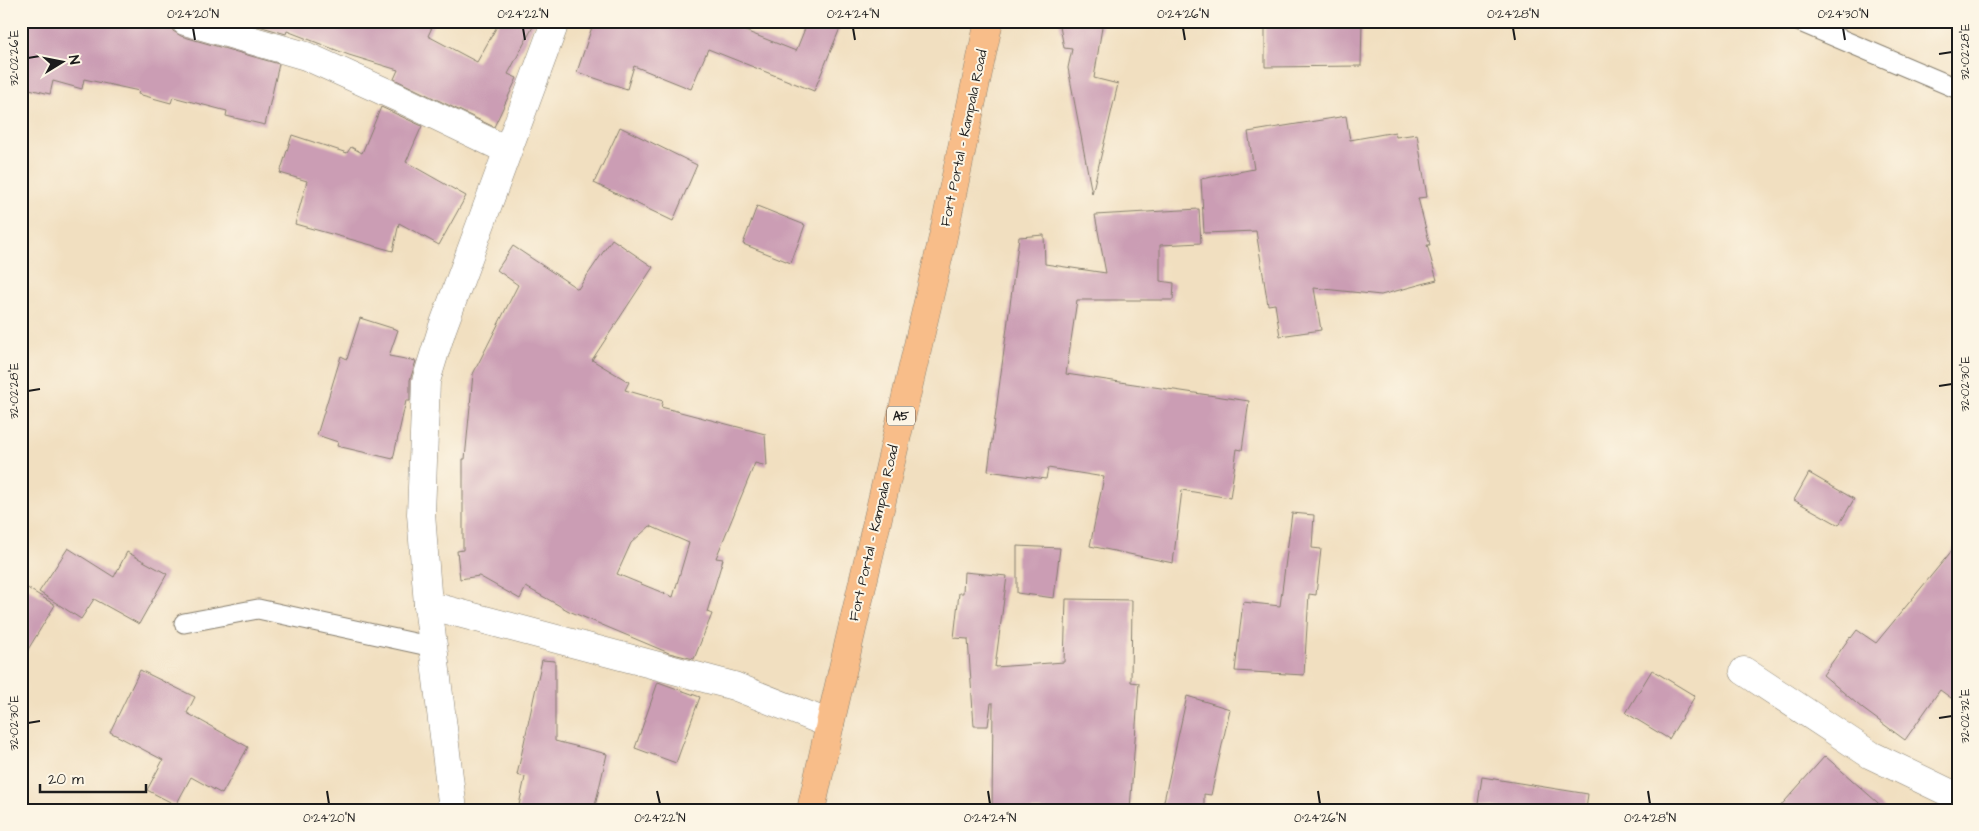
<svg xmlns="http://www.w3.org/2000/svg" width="1979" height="831" font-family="'Architects Daughter',sans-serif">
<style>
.building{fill:#cb9db4;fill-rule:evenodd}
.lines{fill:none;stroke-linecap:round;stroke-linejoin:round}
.lane-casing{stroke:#867e6e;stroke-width:21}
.street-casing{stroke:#867e6e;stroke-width:29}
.primary-casing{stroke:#867e6e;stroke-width:29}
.lane{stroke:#fff;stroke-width:19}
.street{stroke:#fff;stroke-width:28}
.primary{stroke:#f8bd89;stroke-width:28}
.ticks{fill:none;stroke:#1c1c1c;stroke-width:2}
.labels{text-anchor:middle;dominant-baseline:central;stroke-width:4;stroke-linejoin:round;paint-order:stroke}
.shield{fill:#fcf5e5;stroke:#5f5d58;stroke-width:1}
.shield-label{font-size:12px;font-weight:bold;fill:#1c1c1c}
.street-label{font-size:14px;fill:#1c1c1c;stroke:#fcf5e5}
.neatline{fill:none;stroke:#1c1c1c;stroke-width:2}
.ticks-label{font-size:12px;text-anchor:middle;fill:#1c1c1c}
</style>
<rect width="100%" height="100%" fill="#fcf5e5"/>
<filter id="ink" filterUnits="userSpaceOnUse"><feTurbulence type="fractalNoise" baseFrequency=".02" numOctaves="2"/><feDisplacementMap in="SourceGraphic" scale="10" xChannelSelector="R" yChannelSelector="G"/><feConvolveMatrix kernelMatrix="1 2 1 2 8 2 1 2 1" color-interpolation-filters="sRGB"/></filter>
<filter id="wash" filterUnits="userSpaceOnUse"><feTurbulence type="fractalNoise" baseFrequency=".0096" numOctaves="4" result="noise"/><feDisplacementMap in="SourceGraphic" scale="20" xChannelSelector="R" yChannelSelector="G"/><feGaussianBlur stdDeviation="1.12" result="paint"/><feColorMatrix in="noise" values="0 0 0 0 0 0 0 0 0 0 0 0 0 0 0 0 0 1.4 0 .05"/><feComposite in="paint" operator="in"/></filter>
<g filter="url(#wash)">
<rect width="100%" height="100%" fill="#f1dfc0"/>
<g id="blocks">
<g class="building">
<path d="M21 21H132L161 27 162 21H170L173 31 181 36 279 64 265 125 226 116 227 111 173 97 171 103 138 94 139 91 84 79 82 89 53 81 50 94 21 87Z"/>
<path d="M242 21H435L428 36 477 62 500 21H536L508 74 517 78 494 127 394 79 398 70 349 55 287 31 286 34Z"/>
<path d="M594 21H720L796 51 808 21H843L814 91 708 49 691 89 634 66 627 89 577 72Z"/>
<path d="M1059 21H1103L1094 78 1118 84 1092 194 1068 68 1072 49 1064 48Z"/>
<path d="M1265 21H1362L1361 66 1265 67Z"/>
<path d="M381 107 422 126 406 162 466 196 439 245 399 223 393 251 295 224 307 181 280 173 292 135 347 153 351 147 362 153Z"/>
<path d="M1346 116 1350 140 1395 132 1396 137 1417 134 1427 197 1418 198 1430 245H1427L1437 280 1381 295 1314 288 1321 330 1280 336 1275 304 1268 305 1256 231 1204 233 1201 179 1254 169 1248 132Z"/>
<path d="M620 127 697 165 673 221 594 183Z"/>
<path d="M757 206 805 225 791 263 743 244Z"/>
<path d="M1199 209 1201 243 1160 245V281L1174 283 1173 300H1077L1066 374 1249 401 1242 450 1237 449 1230 498 1182 490 1173 563 1090 546 1104 477 1048 468 1046 479 988 471 1019 237 1044 235 1045 264 1106 273 1095 215Z"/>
<path d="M612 239 653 267 592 360 629 382 625 390 663 401 661 407 765 434 767 466 755 463 716 558 723 559 707 612 712 614 694 659 669 653 569 611 526 587 520 599 479 576 460 579 457 551 463 550V459H465L473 374 518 285 497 270 513 246 578 289ZM650 526 689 543 673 597 617 574 631 543Z"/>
<path d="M360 318 398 330 389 356 416 361 410 380V401H406L393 459 337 446 338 442 317 435 341 356 347 359Z"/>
<path d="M1809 473 1854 499 1839 525 1794 500Z"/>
<path d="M1292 513 1314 515 1312 548 1321 549 1316 595 1309 594 1304 675 1235 671 1243 602 1280 606Z"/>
<path d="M1958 543V703L1940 690 1905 740 1863 709 1823 675 1850 637 1851 638 1857 630 1876 643Z"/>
<path d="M1017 546 1060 548 1054 598 1017 593Z"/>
<path d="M68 548 114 577 127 552 167 574 139 624 94 599 81 619 39 592Z"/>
<path d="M964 572 1007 576 995 667 1064 662 1066 599 1132 600 1131 682 1139 683 1130 810H992L993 703H991L988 726H974L968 639 954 638 959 593H963Z"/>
<path d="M21 584 55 605 21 661Z"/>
<path d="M542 660 555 661V741L607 754 594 810H518L525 777 517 775Z"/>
<path d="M140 670 195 697 187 713 248 747 222 794 191 777 176 805 147 790 163 760 110 732Z"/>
<path d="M1652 670 1695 696 1669 739 1626 713Z"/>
<path d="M658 682 700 697 676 763 635 748Z"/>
<path d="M1187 696 1230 709 1211 795 1204 794V810H1162Z"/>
<path d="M1825 756 1886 810H1777Z"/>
<path d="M1482 777 1588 794 1586 810H1514L1478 804Z"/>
</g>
</g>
</g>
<g filter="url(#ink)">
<use href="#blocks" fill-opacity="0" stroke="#867e6e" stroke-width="1"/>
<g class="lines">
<defs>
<g id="lane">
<path d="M1798 21 1958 89"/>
<path d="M184 623 258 609 433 647"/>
</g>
<g id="street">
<path d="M185 21 306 56 401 99 507 150"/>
<path d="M428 605 734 686 830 724"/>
<path d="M1744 671 1871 755 1958 797"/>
<path d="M453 810 428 605 421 514 426 381 442 329 553 28V21"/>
</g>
<path id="primary" d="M811 810 830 724 941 246 989 21"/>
</defs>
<use href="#lane" class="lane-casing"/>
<use href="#street" class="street-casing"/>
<use href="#primary" class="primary-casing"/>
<use href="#lane" class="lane"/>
<use href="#street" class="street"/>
<use href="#primary" class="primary"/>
</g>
</g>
<path class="ticks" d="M193 28 195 40M523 28 525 40M853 28 855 40M1183 28 1185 40M1513 28 1515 40M1843 28 1845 40M1939 54 1952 52M28 58 40 56M1939 386 1952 384M28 391 40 389M1939 718 1952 716M28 723 40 721M327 791 329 804M657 791 660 804M988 791 990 804M1318 791 1320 804M1648 791 1650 804"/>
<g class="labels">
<rect class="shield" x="887" y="406.5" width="28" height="19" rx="4"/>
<g class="shield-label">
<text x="901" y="416">A5</text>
</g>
<g class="street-label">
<text transform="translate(964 138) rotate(-78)">Fort Portal - Kampala Road</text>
<text transform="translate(874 533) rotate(-77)">Fort Portal - Kampala Road</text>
</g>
</g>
<rect width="1979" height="831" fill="none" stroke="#fcf5e5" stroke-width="55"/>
<g transform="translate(62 62) rotate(80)" stroke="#fcf5e5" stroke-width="4" paint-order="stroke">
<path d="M0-4L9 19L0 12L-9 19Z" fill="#1c1c1c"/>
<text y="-8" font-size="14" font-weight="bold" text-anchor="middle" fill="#1c1c1c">N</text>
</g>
<path d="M40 784v8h106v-8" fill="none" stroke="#1c1c1c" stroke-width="2.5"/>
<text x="48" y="784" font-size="15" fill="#1c1c1c" stroke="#fcf5e5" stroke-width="4" paint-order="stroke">20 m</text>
<rect x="28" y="28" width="1924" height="776" class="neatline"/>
<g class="ticks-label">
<text x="193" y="18">0°24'20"N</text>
<text x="523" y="18">0°24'22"N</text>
<text x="853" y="18">0°24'24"N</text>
<text x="1183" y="18">0°24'26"N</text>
<text x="1513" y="18">0°24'28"N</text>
<text x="1843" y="18">0°24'30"N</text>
<text transform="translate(1965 52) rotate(-90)" y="4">32°02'28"E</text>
<text transform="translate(14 58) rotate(-90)" y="4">32°02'26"E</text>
<text transform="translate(1965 384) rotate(-90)" y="4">32°02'30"E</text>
<text transform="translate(14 391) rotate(-90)" y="4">32°02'28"E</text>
<text transform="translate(1965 716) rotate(-90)" y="4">32°02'32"E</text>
<text transform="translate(14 723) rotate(-90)" y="4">32°02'30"E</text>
<text x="329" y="822">0°24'20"N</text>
<text x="660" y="822">0°24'22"N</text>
<text x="990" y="822">0°24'24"N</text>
<text x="1320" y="822">0°24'26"N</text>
<text x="1650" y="822">0°24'28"N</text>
</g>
</svg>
